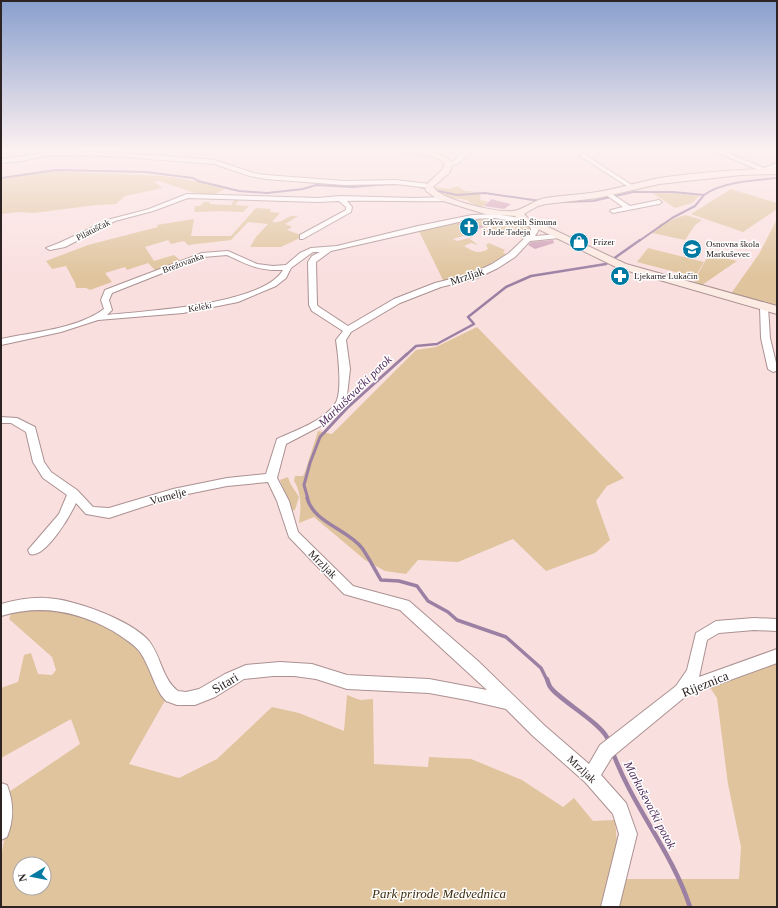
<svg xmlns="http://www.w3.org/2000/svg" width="778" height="908" font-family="'Times New Roman',serif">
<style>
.green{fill:#dfc49d;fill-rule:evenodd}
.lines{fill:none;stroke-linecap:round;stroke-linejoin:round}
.stream-far4{stroke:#9b80a4;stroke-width:2}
.stream-far3{stroke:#9b80a4;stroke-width:2.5}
.stream-far2{stroke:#9b80a4;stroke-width:3}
.stream-far1{stroke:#9b80a4;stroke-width:3.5}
.stream{stroke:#9b80a4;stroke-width:4.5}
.building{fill:#cd9fb6}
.street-casing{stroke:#ab9192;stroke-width:2}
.secondary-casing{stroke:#ab9192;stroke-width:2}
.street{fill:#fff;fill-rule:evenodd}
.secondary{fill:#fcebe2;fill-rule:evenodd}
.labels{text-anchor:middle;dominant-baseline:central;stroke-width:3;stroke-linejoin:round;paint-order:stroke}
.far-poi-label{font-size:9px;fill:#2d2323;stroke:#fff;text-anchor:start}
.far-street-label{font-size:9px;fill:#2d2323;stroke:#fff}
.street-label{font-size:11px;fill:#2d2323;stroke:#fff}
.water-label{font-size:12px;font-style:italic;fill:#502b5b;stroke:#fff}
.near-street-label{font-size:13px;fill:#2d2323;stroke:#fff}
.near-park-label{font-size:13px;font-style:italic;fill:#3f2b0b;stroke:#fff}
</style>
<rect width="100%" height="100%" fill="#fadfdf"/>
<g class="green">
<path d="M49 171 164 176 228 187 212 196 195 193 159 181 154 182 163 188 125 196 116 204 97 205 33 213 19 212 1 214V178Z"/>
<path d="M458 186 465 191 479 192 481 199 480 200 488 202 482 207 468 202 469 201C459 197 444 200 436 190L446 194 458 195 444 192 433 187 450 189Z"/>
<path d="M731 189 777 203V209L743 232 691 214Z"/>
<path d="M651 192H669L699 196 692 203 675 208Z"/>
<path d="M235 199H240L235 205 249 206 243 212 218 211 194 212 195 206H200L204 202H210L209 204 231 205Z"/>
<path d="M256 208 271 209 270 212 280 213 272 222C284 224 286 214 298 216L285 224 292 227 287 230 304 236 281 247H250L256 237 268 224 248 222 231 240 188 245 184 241 171 244 168 240 145 247 154 261 174 255 182 262 157 272 148 263 127 270 125 267 105 273 112 282 90 290 86 288H76L75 283 66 266 52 269 46 261 88 245 158 227 157 225 194 219 191 236H231Z"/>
<path d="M685 215 702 220 695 225 685 240 652 233 660 224Z"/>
<path d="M477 218 504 219 484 229 473 223 461 225 474 235 471 238 466 235 453 239 457 241 469 238 478 245 471 243 464 246C473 251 478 255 488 249L486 245 489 243 505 250 503 253 509 255 470 276 444 282 418 229Z"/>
<path d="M777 219V307L730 295 759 254Z"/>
<path d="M503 221 500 225 502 227 509 223 514 225 511 233 503 234 487 232V230Z"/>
<path d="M518 222 532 227 530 234 523 237 511 235Z"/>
<path d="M648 248 704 262 695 277 637 262Z"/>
<path d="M709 254 737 261 702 285 694 281Z"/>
<path d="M477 327 624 478 607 486 596 501 610 540 595 553 546 571 513 539 458 562 418 560 406 574 385 571 365 560 314 517 299 523C301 508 302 494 294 481L295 476H303L305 472 318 431 332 434 416 350 436 347Z"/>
<path d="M288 477C290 485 295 490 299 497L295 510 290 511 289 502 280 480Z"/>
<path d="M49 607 91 619 131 639 148 660 167 697 129 764 179 778 217 759 272 707 299 713 344 731 347 695 360 700 373 699 374 764 428 767 429 757 471 759 522 780 563 807 574 798 593 821 615 820 618 855 611 879H739L741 847 728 784 717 698 705 680 777 654V907H1V858L9 810 6 794 80 744 71 719 1 758V688L18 682 24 655 31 653 38 674 52 675 56 670 52 657 9 619 12 612ZM20 864H44V888H20Z"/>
</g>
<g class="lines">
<g class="stream-far4">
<path d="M1 178 56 170 146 172 193 178 198 181 239 191 267 193 303 189 316 185 352 187 390 184"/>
<path d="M420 187 457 195 485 193 540 201"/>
<path d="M560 202 593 201 633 192H673L704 195C721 182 756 180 777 178"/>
<path d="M639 241 672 218 695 206 704 195"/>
</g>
<path class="stream-far3" d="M406 355 416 346 437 344 474 324 468 317 506 287 531 276 606 264 640 240"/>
<path class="stream-far2" d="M308 499 304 485 310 463 320 437 347 408 407 354"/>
<path class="stream-far1" d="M307 498C314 523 347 529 362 548 369 558 375 570 381 580L399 581 417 586 428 601 448 612 457 620 506 637 541 668 547 680"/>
<g class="stream">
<path d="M547 679C548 682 549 686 551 688 562 702 605 725 609 742"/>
<path d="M613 753C633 807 672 852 690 907"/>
</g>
</g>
<g class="building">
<path d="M492 199 498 201 511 204 504 209 484 206Z"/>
<path d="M462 223 486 226 470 232 457 224Z"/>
<path d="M553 240 554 243 535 249 528 245 531 242Z"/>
</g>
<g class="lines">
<defs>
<g id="street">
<path d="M465 150H471L458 164 447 165V163L454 161Z"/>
<path d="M716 150H720L764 168 777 163V167L767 171H761L716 152Z"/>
<path d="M49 151 112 152 215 160 253 173 266 175 344 181 396 180 429 184 432 186 429 188 396 184 344 185 266 179 250 176 214 164 112 156 49 155 21 161 1 163V159L21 157Z"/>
<path d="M582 153 584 154 635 187 630 188 580 156 579 155Z"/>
<path d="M605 192H609L630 206 659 200 662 202 659 204 613 213 610 211 611 210 623 207 605 194Z"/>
<path d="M187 194 318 198 340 196 414 198 446 197 449 199 446 201C413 202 380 200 347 201L352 207 351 212 303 239H300V235L346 210V207L339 201 318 202 188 198 153 211 115 221 65 247 50 250 46 248 59 243 111 219 149 209Z"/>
<path d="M495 214 526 219 530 221 526 223 495 218 472 219 331 251 316 262 317 305 319 307 348 326 394 299 435 283 471 274 492 264 509 253 530 233 531 229 529 225 530 223H536L539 229 535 236 559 234 563 236 559 238 530 241 515 257 498 268 477 278 441 287 400 303 351 332 346 340 350 369 346 404 330 421 286 444 277 478 289 501 298 532 353 586 409 601 478 661 545 726 589 764 600 745 676 686 687 670 696 633 716 621 754 618 777 619V631L754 630 719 633 707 640 699 677 777 649V663L686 696 612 757 601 775 626 803 637 834 619 907H601L619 834 613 814 585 782 533 736 506 709 467 700 429 693 347 689 316 679 294 676H273L244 679 215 697 195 705H177L166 701 161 695C153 682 149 665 140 652 133 643 122 637 113 631 77 611 41 604 1 616V604C16 600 31 597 46 598 73 599 131 620 149 641 161 656 162 679 178 691L186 692 199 689 225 674 246 665 280 662 312 664 347 675 429 679 487 690 400 610 344 594 289 537 277 501 268 482 227 486 173 497 109 518 86 514 76 503C70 516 45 559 30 554L28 550 59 514 67 495 43 478 33 462 26 432 11 423H1V417L17 418 35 427 44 462 51 472 77 490 93 507 109 508 173 489 227 478 266 474 277 439C296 430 322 422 335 404 343 394 338 353 336 340L343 331 312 311 309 305 308 262 312 256 320 252H313L306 257 291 268 286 278 276 286 238 302 183 313 98 320 61 332 1 345V339C33 332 77 329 104 309L101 300 105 290 202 253 228 251 257 264 273 266 286 265 300 253 311 248 337 246 418 226 472 215ZM227 255C248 265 259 271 283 270 263 305 145 311 107 315L112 310 109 300 112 293 203 257Z"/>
<path d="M764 304 768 307 770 338 777 367 776 371 773 372 768 369 761 338 760 307Z"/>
<path d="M1 783 7 785C14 803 14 820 7 837L1 840Z"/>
</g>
<path id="secondary" d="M404 150C421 149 441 149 453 164L449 173 433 187C441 200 497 213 513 211 524 210 533 200 546 198 563 195 580 195 597 192 618 189 638 182 659 178 698 172 738 170 777 168V174L741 175 659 184 598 198 546 204 538 206 524 214 531 221 546 226 626 264 777 306V314L618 268 540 230 525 225 515 216 485 214 437 199 426 191 425 186 442 170 445 164C432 151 414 158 404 150Z"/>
</defs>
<use href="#street" class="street-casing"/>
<use href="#secondary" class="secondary-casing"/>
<use href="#street" class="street"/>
<use href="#secondary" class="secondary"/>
</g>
<linearGradient id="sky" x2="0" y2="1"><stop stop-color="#899fcd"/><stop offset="0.54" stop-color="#fdf1f1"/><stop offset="1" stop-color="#fdf1f1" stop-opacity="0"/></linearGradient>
<rect width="778" height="277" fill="url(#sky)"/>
<defs>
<symbol id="church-disc" viewBox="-11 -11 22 22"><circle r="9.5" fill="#007aa2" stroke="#fff"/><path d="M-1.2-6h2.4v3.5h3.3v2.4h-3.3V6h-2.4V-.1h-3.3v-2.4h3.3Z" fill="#fff"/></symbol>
<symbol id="shop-disc" viewBox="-11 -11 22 22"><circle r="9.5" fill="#007aa2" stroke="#fff"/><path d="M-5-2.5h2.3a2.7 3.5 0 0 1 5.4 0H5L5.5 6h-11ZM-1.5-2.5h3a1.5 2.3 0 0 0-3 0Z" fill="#fff"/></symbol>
<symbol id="school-disc" viewBox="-11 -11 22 22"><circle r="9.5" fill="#007aa2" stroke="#fff"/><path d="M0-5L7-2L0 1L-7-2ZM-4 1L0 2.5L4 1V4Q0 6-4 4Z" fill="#fff"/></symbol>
<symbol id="pharmacy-disc" viewBox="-11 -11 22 22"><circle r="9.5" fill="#007aa2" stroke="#fff"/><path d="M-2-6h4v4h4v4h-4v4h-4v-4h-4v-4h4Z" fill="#fff"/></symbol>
</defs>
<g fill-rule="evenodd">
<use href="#church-disc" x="458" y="216" width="22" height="22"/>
<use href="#shop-disc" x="568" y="231" width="22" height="22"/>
<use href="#school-disc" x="681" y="238" width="22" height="22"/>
<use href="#pharmacy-disc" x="609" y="265" width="22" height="22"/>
</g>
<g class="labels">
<g class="far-poi-label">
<text x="483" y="222">crkva svetih Šimuna<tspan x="483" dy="10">i Jude Tadeja</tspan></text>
<text x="593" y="242">Frizer</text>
<text x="706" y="244">Osnovna škola<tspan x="706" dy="10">Markuševec</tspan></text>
<text x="634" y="276">Ljekarne Lukačin</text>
</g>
<g class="far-street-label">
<text transform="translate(93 230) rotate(-27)">Pilatuščak</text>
<text transform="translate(183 263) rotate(-20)">Brežovanka</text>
<text transform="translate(200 307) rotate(-10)">Keleki</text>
</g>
<g class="street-label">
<text transform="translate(467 276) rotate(-19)">Mrzljak</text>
<text transform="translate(168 496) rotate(-15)">Vumelje</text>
<text transform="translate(323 564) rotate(45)">Mrzljak</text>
<text transform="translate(582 769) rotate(43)">Mrzljak</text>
</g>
<g class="water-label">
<text transform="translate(355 391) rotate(-44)">Markuševački potok</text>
<text transform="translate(650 805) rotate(62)">Markuševački potok</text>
</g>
<g class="near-street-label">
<text transform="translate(225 683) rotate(-31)">Sitari</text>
<text transform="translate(705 684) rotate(-22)">Rijeznica</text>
</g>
<g class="near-park-label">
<text x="439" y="893">Park prirode Medvednica</text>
</g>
</g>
<rect width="778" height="908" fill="none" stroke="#2d2323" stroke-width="4"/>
<g transform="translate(32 876) rotate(260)"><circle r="19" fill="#ffffff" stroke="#aba7a7"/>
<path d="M0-3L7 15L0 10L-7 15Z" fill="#007aa2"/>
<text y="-6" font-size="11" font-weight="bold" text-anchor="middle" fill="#2d2323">N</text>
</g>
</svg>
